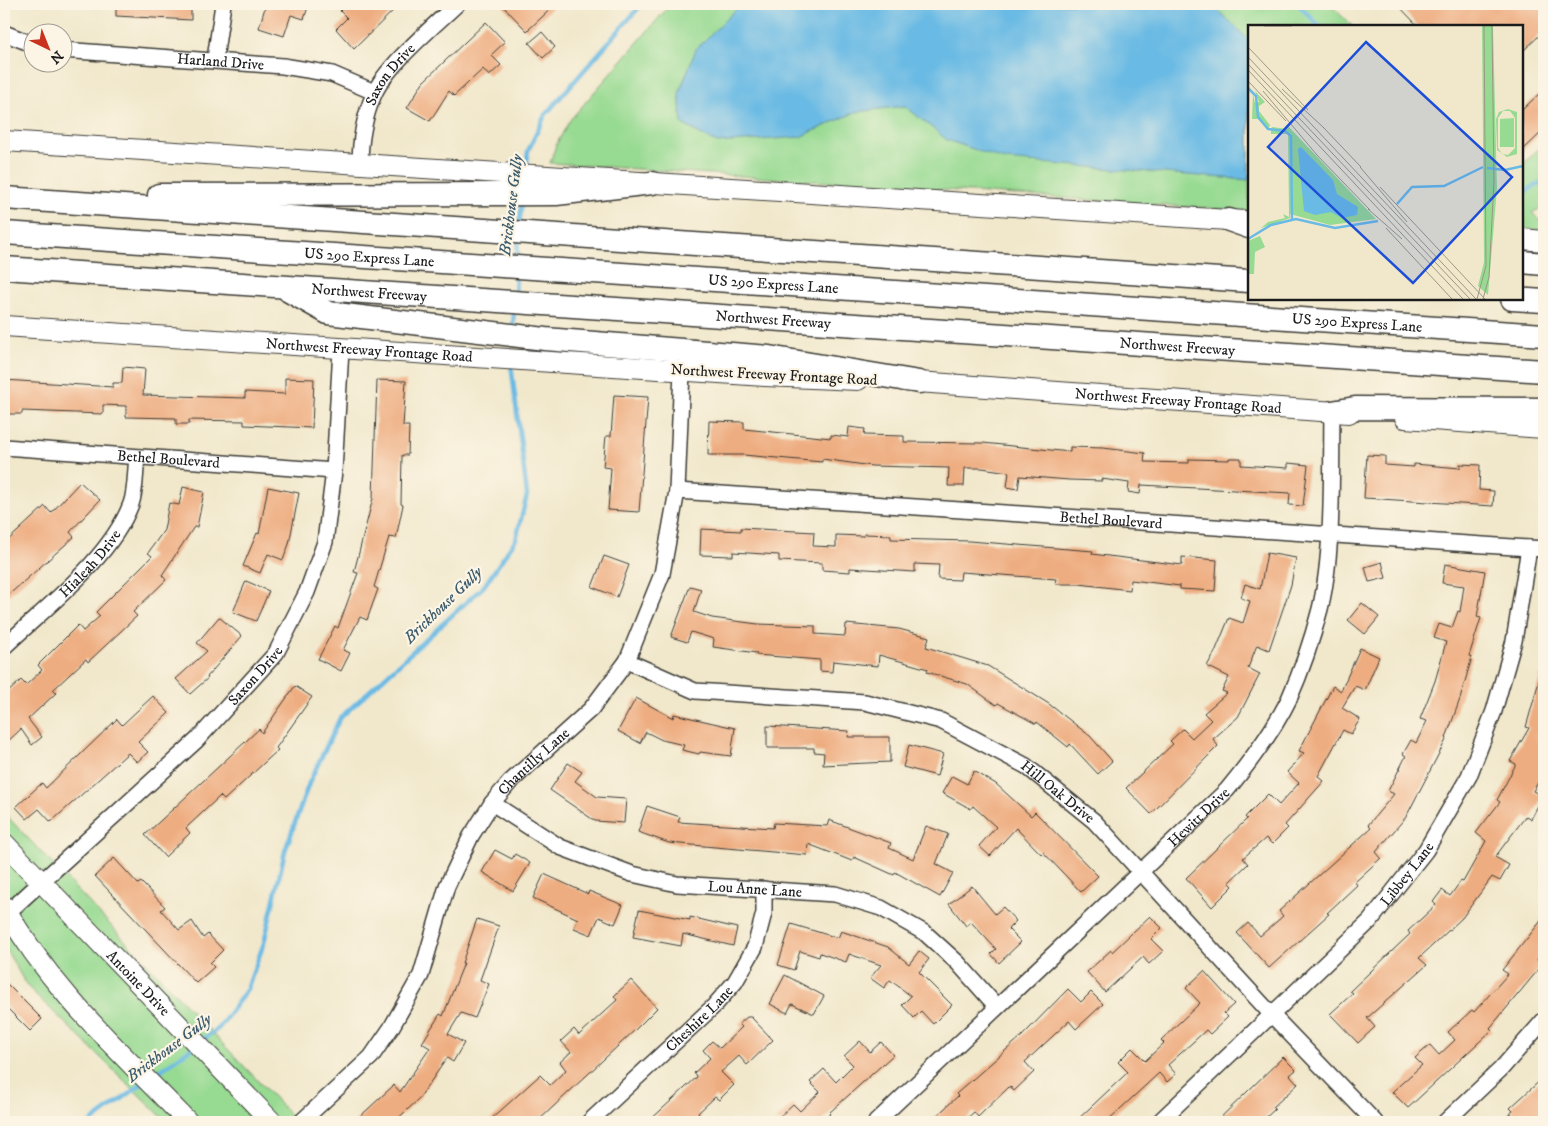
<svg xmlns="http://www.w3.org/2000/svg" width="1548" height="1126" font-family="'IM FELL DW Pica',serif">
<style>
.green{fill:#97da92;stroke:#5a7b57}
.water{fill:#69bae4;stroke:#426b80}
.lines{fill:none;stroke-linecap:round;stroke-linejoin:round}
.stream{stroke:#69bae4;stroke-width:4.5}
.building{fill:#eead81}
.minor-casing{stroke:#3c3b36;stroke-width:18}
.major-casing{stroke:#3c3b36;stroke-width:22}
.highway-casing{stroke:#3c3b36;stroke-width:25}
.minor{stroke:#fff;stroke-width:15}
.major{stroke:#fff;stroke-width:20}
.highway{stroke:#fff;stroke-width:22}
.labels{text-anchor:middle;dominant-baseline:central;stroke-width:4.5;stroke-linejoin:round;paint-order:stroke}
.street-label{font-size:15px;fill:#1c1c1c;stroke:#fcf5e5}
.water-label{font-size:16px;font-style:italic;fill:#3b5b6c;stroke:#fcf5e5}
.inset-river{fill:none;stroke:#69bae4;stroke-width:2.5}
.inset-road{fill:none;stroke:#9c9686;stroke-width:1}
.view{fill:#1d4ed8;fill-opacity:0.15;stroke:#1d4ed8;stroke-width:2.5}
.inset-edge{fill:none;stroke:#1c1c1c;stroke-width:2.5}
</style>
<rect width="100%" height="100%" fill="#fcf5e5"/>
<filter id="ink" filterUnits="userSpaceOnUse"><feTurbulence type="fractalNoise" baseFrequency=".02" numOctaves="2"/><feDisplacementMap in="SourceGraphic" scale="10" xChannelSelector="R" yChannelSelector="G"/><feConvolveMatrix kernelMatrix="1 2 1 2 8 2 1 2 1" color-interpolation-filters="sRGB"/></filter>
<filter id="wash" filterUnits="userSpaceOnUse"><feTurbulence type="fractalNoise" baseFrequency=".0096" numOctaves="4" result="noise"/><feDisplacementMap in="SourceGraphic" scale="20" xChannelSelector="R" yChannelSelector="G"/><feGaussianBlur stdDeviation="1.12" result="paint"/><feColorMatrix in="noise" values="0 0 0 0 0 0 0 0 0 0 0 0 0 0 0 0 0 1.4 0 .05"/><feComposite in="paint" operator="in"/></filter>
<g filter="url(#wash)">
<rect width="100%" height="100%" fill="#f1e8cc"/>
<g class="green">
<path d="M671 4H1330L1352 26H1249V211L550 163 556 145 570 120Z"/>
<path d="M1544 144V206L1532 213 1544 224V230L1522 229V165Z"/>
<path d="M4 813 297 1122H167L27 986 4 946Z"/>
</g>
<path class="water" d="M741 4H1212L1249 40V180L1005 160 947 140 905 106 856 112 800 137 717 143 682 124 679 93 696 49Z"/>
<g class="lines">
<g class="stream">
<path d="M1298 4 1319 26"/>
<path d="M526 170 528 151 545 115 642 4"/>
<path d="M1522 193 1544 181"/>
<path d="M519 227 522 200"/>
<path d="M517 262 518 240"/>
<path d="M515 297 516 274"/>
<path d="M513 329 514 309"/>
<path d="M201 1041 219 1028 247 989 264 943 285 851 309 783 340 718 484 586 516 539 527 495 511 364"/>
<path d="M150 1078 193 1047"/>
<path d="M91 1122 142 1084"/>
</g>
</g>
<g id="blocks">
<g class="building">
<path d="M116 4H191V20L116 16Z"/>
<path d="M266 4H298L308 7 304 19 291 15 284 36 259 28Z"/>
<path d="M347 4H400L354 49 336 29 347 18 340 11Z"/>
<path d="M501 4H556L527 31Z"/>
<path d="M1397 4H1544V31L1522 52V26H1418Z"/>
<path d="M486 22 505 42 491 55 501 65 489 76 483 69 454 96 449 91 430 121 407 108 423 82Z"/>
<path d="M542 32 555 47 543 58 529 43Z"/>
<path d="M1544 89V130L1522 151V110Z"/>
<path d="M123 367 145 369 143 395 245 398V392L285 394V378L314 379 312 428 244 425V421L189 420V424H176V418L126 417V406L103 405V414L22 411V414H7V408H4V380L113 387V383H122Z"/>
<path d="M377 380 406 381 403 426H409L408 455H402L401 504 403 505 396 538 389 537 374 587 378 589 367 620 360 617 343 650 350 653 341 671 318 659 335 626 338 628 358 573 354 572 373 498Z"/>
<path d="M614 395 648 397 639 512 608 510 611 468 603 467 606 436H611Z"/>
<path d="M709 421 744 422V429L831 438V435L848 437 849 427 865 429 864 435 904 436V442L983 443 1070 452V447L1103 448 1145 453 1144 462 1189 463V459L1229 460V458H1241V465L1288 468V463L1308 465 1303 506 1289 505 1290 493 1141 485 1140 494 1128 492 1129 483 1102 479V481L1069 480 1020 476 1018 489 1007 487 1009 472 982 468H965L964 486H948L949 468 872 466 822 459V462L743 455H708Z"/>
<path d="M1367 455 1385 456V465L1414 467V464L1460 468V464L1480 465 1479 490 1494 491 1493 506 1364 498Z"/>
<path d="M80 482 100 500 70 532 74 537 4 599V544L45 506 51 513Z"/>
<path d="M183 487 204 492 197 527H194L162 575 166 580 133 612 137 616 88 662 86 659 53 690 56 693 28 719 42 737 32 745 21 729 4 745V696L21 680 26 685 42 670 38 665 78 625 83 631 100 616 96 612 152 556 148 553 164 530 169 503 179 505Z"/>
<path d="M268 487 299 493 289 544 283 560 268 554 260 573 243 566 257 533 259 534Z"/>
<path d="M741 528 814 532 813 546 836 547V535L864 536V534L891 535V539L969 541 1093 551 1092 554 1182 565V557L1217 560 1215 591 1180 589V586L1131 580 1130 590 1079 584H1055L1056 579 961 572 960 580 938 579 939 565 915 564V572L850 568V572L822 570V563L779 561V555L733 552V556L700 555 701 529 741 531Z"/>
<path d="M1267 553 1296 558 1291 585 1269 650 1257 645 1248 668 1260 674 1238 717 1213 739 1218 746 1151 814 1126 788 1173 744 1170 741 1183 729 1192 738 1211 720 1204 713 1227 693 1222 691 1229 677 1207 666 1215 652 1229 618 1243 623 1250 601 1241 598 1245 584 1260 589Z"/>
<path d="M604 556 629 565 617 597 592 587Z"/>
<path d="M1382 562 1386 578 1369 582 1365 567Z"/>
<path d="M1445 564 1485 571 1477 617 1481 618 1469 656 1472 657 1460 699 1446 738H1447L1406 817 1376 852 1381 858 1355 882 1357 885 1327 913 1329 914 1269 968 1237 933 1248 923 1260 936 1283 916 1279 911 1371 828 1368 825 1394 794 1388 791 1406 756 1403 754 1411 740 1416 743 1427 721 1420 719 1435 681 1446 642 1434 638 1439 624 1452 628 1458 611 1460 612 1464 586 1442 583Z"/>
<path d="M246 581 269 591 256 621 233 612Z"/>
<path d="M690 586 701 589 694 612 712 618 758 624 815 626V634L845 636 846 624 899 629 929 637 926 647 988 666 1049 704 1090 736 1112 761 1098 774 1070 744 1068 747 1037 722 1036 724 998 703 996 705 967 684 927 672 928 669 879 655 878 666 833 661 832 672 820 671V660L756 655 757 653 713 647 714 639 691 632 687 642 671 637Z"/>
<path d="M1362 603 1379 617 1365 634 1348 620Z"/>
<path d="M219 617 242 636 207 677 208 678 190 694 176 679 207 651 197 643Z"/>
<path d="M1360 648 1379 657 1365 690 1355 686 1342 708 1360 719 1351 734 1343 730 1318 776 1324 781 1285 825 1288 828 1272 844 1266 838 1243 858 1248 864 1229 882 1233 886 1212 907 1186 878 1247 819 1245 817 1268 794 1279 805 1299 783 1287 772 1304 753 1299 751 1333 686 1341 691Z"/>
<path d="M1541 674H1544V772L1533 791 1543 796 1531 819 1526 816 1495 857 1509 865 1500 881 1492 877 1462 918 1419 958 1427 965 1367 1018 1375 1027 1358 1043 1330 1014 1353 993 1350 991 1410 934 1408 931 1436 905 1433 902 1442 890 1450 896 1461 881 1463 882 1486 841 1476 833 1500 802 1497 800 1516 764 1510 761 1529 728 1526 727Z"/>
<path d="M295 686 312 697 276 748 278 750 224 800 220 796 186 828 190 833 165 857 145 835 259 729 262 733Z"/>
<path d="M153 696 169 713 138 742 148 752 137 762 128 753 51 822 39 809 27 819 16 807 42 783 46 788 117 719 122 725Z"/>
<path d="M636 698 673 718 674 714 735 728 731 756 700 752 699 754 682 750 684 745 662 740 646 732 640 743 618 731Z"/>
<path d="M767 726 849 731 848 737H890V762L823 765 824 753 814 752V748H767Z"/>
<path d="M909 745 943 754 937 776 903 767Z"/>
<path d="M568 763 582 772 575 781 597 797 626 799 624 823 595 821 550 790Z"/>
<path d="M974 771 996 784 1031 816 1035 812 1098 876 1081 892 1043 852 1041 854 1016 828 990 856 979 846 996 827 973 806 971 809 942 793 952 776 967 784Z"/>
<path d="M647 806 680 817 678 822 773 828 774 823 827 826 829 820 891 843 889 848 913 859 926 826 948 834 936 864 953 873 940 897 895 872 894 875 854 857 852 861 808 844 807 855 669 843 638 832Z"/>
<path d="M495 850 512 859 515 854 530 863 513 891 482 872Z"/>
<path d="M114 858 138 884 141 882 165 907 161 910 179 930 192 921 203 938 208 934 223 950 210 963 214 967 196 983 95 876Z"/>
<path d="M544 874 588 894 589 891 623 905 615 924 599 917 591 935 574 928 578 919 533 898Z"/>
<path d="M972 886 995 914 1003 907 1016 921 1008 929 1021 942 999 963 991 954 996 949 971 922 966 926 949 904Z"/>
<path d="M639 910 690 920V917L737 928 733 946 683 934 681 946 633 937Z"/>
<path d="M1150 916 1162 928 1151 939 1163 951 1149 964 1143 957 1105 992 1087 972 1111 950 1112 952Z"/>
<path d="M1544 917V951L1537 960 1543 964 1490 1028 1492 1030 1408 1108 1392 1092 1422 1065 1415 1058 1430 1045 1439 1055 1455 1040 1448 1032 1472 1010 1474 1012 1508 974 1502 970Z"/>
<path d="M477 919 499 926 480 980 489 984 475 1018 461 1013 448 1034 464 1043 453 1062 447 1058 418 1100 394 1122H354L394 1085 400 1092 430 1048 422 1043 440 1014 443 1016 464 963H462Z"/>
<path d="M791 924 838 938 841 931 888 947 909 964 919 951 929 959 919 972 952 1005 933 1024 921 1011 914 1018 902 1005 911 996 890 980 884 988 870 978 881 965 849 954 846 962 820 953 819 957 800 951 794 970 778 965Z"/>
<path d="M1204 971 1234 1004 1224 1013 1228 1017 1210 1034 1206 1030 1168 1065 1176 1074 1167 1082 1159 1073 1106 1122H1075L1128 1072 1118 1062 1132 1048 1145 1061 1164 1043 1161 1040 1200 1003 1186 988Z"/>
<path d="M785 975 824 996 814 1014 792 1004 787 1013 770 1004Z"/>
<path d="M631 980 657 1008 636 1029 537 1122H488L540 1075 550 1085 566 1070 560 1062 571 1052 561 1041 574 1029 579 1035 617 1000 614 996Z"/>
<path d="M4 981 42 1019 30 1031 4 1005Z"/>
<path d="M1068 989 1081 1002 1091 992 1103 1004 1076 1029 1069 1021 1025 1062 1034 1072 1014 1091 1010 1086 978 1117 974 1112 963 1122H930L958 1096 956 1094 1022 1036Z"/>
<path d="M747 1017H751L773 1040 747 1065 739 1056 721 1072 734 1085 719 1100 715 1097 698 1113 701 1117 696 1122H648L697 1077 694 1073 710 1058 703 1050 712 1041 720 1048 742 1027 739 1024Z"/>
<path d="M860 1041 870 1052 881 1042 893 1055 829 1113 830 1114 821 1122H774L793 1104 800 1111 820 1092 810 1082 824 1069 836 1082 853 1065 844 1056Z"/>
<path d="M1283 1057 1296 1070 1290 1075 1298 1084 1273 1107 1275 1109 1261 1122H1216Z"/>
<path d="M1544 1077V1116L1538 1122H1501L1513 1111 1510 1108Z"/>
</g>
</g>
</g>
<g filter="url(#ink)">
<use href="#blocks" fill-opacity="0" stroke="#3c3b36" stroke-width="1"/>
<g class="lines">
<defs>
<g id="minor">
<path d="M4 33 32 44"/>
<path id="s1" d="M62 50 283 66 332 74 374 92"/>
<path d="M215 59 223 4"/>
<path id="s2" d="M360 165C360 141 364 117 374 94 386 66 434 26 457 4"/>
<path id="s3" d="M4 447 334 471"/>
<path id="s4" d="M677 491 1544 549"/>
<path id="s5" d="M4 647C47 606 110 559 131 504 136 490 135 472 137 458"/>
<path id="s6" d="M627 661 695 691 865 702 941 721 1026 766 1094 821 1272 1015 1375 1122"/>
<path id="s7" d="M492 803 560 847 632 874 677 884 835 894 881 908 925 933 958 963 997 1007"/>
<path id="s8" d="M4 916 197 740 276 653 307 592 325 542 334 471 341 349"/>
<path id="s9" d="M301 1122 371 1057 391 1028 421 975 447 886 471 836 492 803 510 782 591 709 627 661 662 574 677 491 682 371"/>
<path id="s10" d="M589 1122 714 1006 735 982 755 947 764 913V889"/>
<path id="s11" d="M876 1122 1227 790C1250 762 1273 732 1289 699 1302 670 1312 640 1320 609 1334 552 1331 472 1332 412"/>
<path id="s12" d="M1159 1122 1370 921 1426 850 1469 776 1494 711 1514 641 1529 548"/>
<path d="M1445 1122 1501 1069 1544 1020"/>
</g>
<g id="major">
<path d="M4 141 1244 221"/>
<path d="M1522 239 1544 241"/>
<path id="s13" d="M4 326 765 376 858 380"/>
<path id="s14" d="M904 381 1349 413"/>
<path d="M1405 418 1544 428"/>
<path id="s15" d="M4 843 272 1122"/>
<path d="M4 906C52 992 121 1052 188 1122"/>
</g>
<g id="highway">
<path d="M159 195 556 194 652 183"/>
<path d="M4 198 1249 281"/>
<path d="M1229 220 1249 227"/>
<path id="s16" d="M4 233 1544 335"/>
<path d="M1522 262 1544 264"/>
<path id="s17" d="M4 268 1544 371"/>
<path d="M289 291 328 313 545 339 769 357 919 382"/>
<path d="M1512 299 1544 301"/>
<path d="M1332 412 1355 408 1544 409"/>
</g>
</defs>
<use href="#minor" class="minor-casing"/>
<use href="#major" class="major-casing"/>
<use href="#highway" class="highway-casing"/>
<use href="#minor" class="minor"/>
<use href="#major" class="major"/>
<use href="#highway" class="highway"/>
</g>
</g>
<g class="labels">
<g class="street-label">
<text stroke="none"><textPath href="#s1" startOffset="159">Harland Drive</textPath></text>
<text stroke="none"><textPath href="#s2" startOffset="98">Saxon Drive</textPath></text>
<text stroke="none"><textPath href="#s16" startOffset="366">US 290 Express Lane</textPath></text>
<text stroke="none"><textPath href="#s16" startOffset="771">US 290 Express Lane</textPath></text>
<text stroke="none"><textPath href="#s17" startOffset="366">Northwest Freeway</textPath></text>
<text stroke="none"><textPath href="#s17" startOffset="771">Northwest Freeway</textPath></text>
<text stroke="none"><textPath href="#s16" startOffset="1356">US 290 Express Lane</textPath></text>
<text stroke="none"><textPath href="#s17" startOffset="1176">Northwest Freeway</textPath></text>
<text stroke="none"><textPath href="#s13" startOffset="366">Northwest Freeway Frontage Road</textPath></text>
<text transform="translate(774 375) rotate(3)">Northwest Freeway Frontage Road</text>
<text stroke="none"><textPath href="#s14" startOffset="275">Northwest Freeway Frontage Road</textPath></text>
<text stroke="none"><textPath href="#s3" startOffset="165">Bethel Boulevard</textPath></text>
<text stroke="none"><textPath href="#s4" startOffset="435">Bethel Boulevard</textPath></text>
<text stroke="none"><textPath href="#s5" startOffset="120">Hialeah Drive</textPath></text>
<text stroke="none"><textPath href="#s8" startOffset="348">Saxon Drive</textPath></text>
<text stroke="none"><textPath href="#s9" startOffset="438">Chantilly Lane</textPath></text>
<text stroke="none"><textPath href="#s6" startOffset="460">Hill Oak Drive</textPath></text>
<text stroke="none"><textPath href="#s11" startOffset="444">Hewitt Drive</textPath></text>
<text stroke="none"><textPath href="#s12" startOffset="351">Libbey Lane</textPath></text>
<text stroke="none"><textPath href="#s7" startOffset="282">Lou Anne Lane</textPath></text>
<text stroke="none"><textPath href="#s15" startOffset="194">Antoine Drive</textPath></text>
<text stroke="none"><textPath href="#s10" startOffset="151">Cheshire Lane</textPath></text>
</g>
<g class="water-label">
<text transform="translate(511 205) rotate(-83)">Brickhouse Gully</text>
<text transform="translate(443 605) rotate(-44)">Brickhouse Gully</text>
<text transform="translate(169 1048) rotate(-37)">Brickhouse Gully</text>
</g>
</g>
<g transform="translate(1248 25)">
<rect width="275" height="275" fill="#f1e8cc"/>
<path d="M234 1H245L249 163 240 270 230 261 236 237ZM0 65 5 69 7 78 11 77 7 66 17 77 11 81V86L22 100 20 105 10 94H4L5 69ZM260 84 269 87V129L259 132 249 125 248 94 251 87ZM255 86H262L267 93V123L260 130 254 129 250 123V93ZM266 93V122H252V94ZM40 101 128 194 82 200 42 189V193L13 203 20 197 37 193 35 189 41 192 40 109H23V106L24 102 39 104ZM12 211 17 222 7 227 6 249H0V216Z" fill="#97da92" fill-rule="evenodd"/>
<path d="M53 122 85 155 89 169 110 182 109 190 94 193 83 187 67 190 56 186 50 124Z" fill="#69bae4"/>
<path class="inset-river" d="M0 63 8 71 10 92 20 104 37 106 43 111 44 195M239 143 257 145 275 141M149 179 164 162 196 161 235 142M0 214 23 200 48 194 87 203 130 196"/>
<path class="inset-road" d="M16 1H44M0 22 60 85M0 32 228 274M0 39 222 274M0 45 215 274M0 56 38 96M34 64 76 103M15 66 69 130M75 102 113 142M68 129 122 185M112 142 159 197M132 162 237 274M120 184 154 214M138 203 204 274M229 274 238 241 236 1M235 274 241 252 246 156 244 1"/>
<path class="view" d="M118 17 264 152 165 258 20 122Z"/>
<rect width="275" height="275" class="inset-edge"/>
</g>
<rect width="1548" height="1126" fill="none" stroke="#fcf5e5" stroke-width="20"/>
<g transform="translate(48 48) rotate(137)"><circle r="24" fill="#fcf5e5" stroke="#a29e95"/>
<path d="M0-4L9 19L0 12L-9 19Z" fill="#c8321e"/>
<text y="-8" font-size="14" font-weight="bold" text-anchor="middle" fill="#1c1c1c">N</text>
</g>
</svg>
